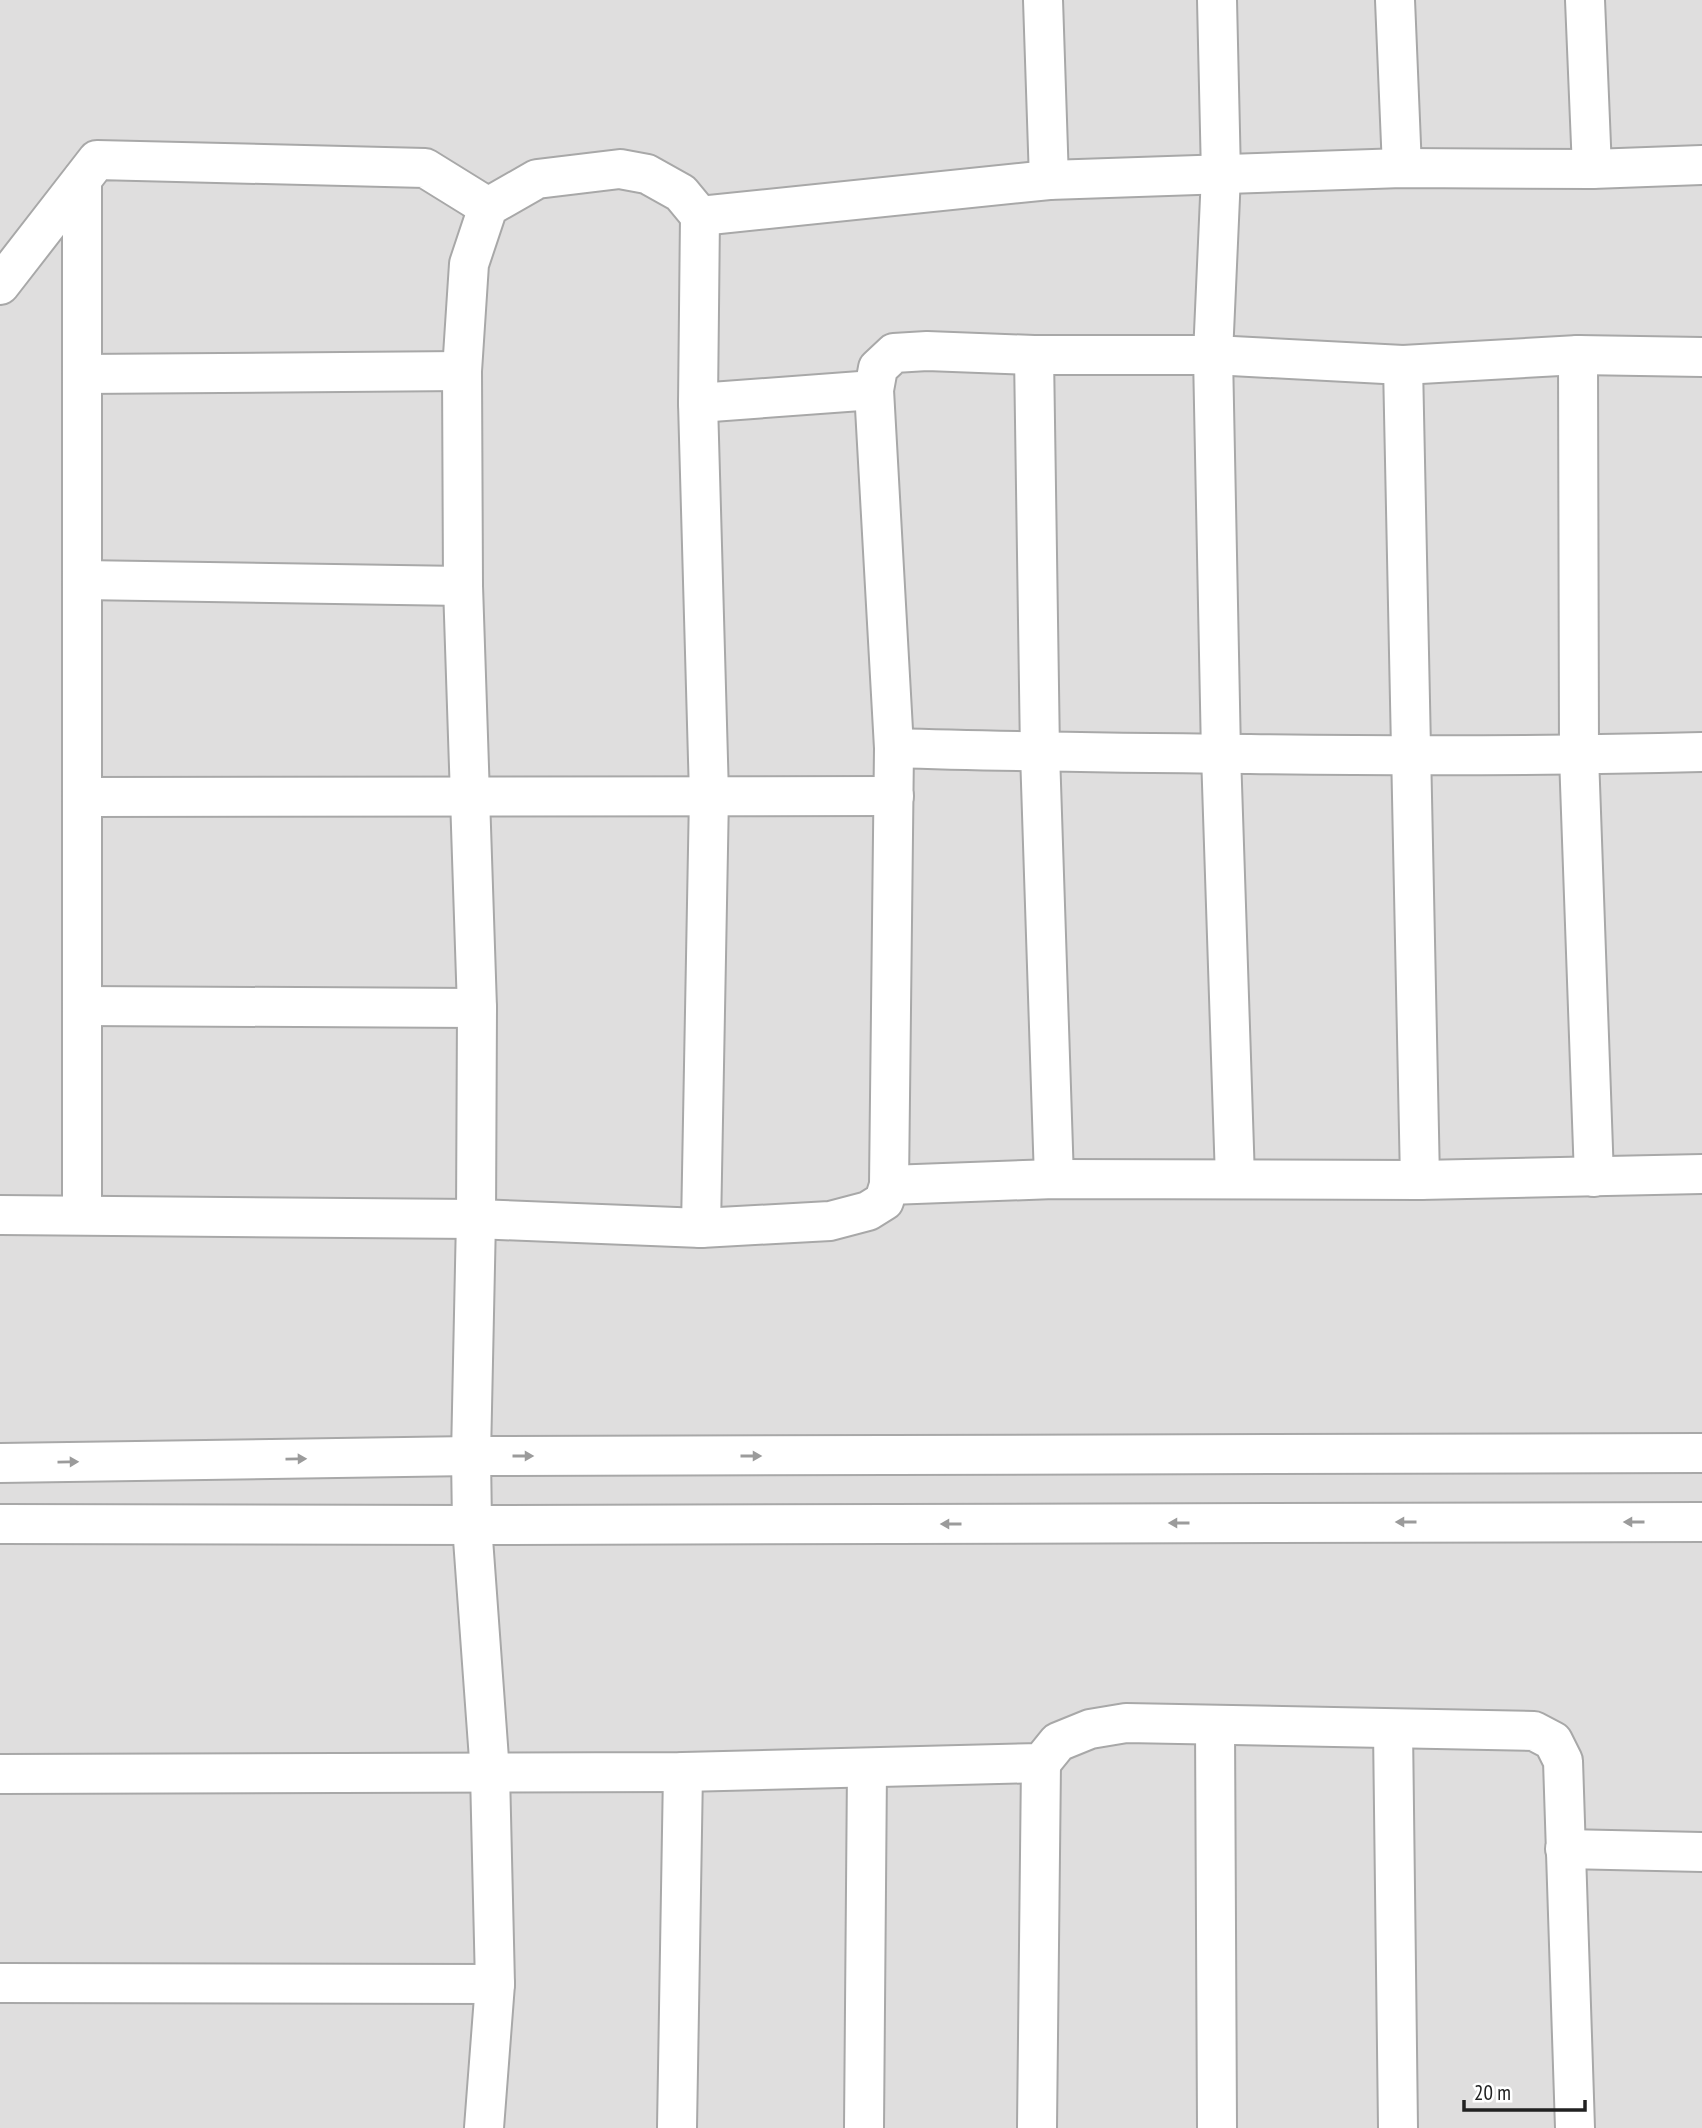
<svg xmlns="http://www.w3.org/2000/svg" width="1702" height="2128" font-family="'PT Sans Narrow',sans-serif">
<style>
.residential{fill:#dfdede}
.lines{fill:none;stroke-linecap:round;stroke-linejoin:round}
.street-casing{stroke:#a8a8a8;stroke-width:42}
.street{stroke:#fff;stroke-width:38}
.oneway{fill:#9b9b9b}
</style>
<rect width="100%" height="100%" fill="#f2efe7"/>
<rect class="residential" x="0" y="0" width="1702" height="2128"/>
<g class="lines">
<defs>
<g id="street">
<path d="M1043 0 1049 180"/>
<path d="M1217 0 1221 175 1213 355 1221 754 1235 1179"/>
<path d="M1395 0 1402 168"/>
<path d="M1585 0 1592 169"/>
<path d="M82 180V1215"/>
<path d="M700 216 698 403 709 795 701 1228"/>
<path d="M0 285 97 160 425 168 488 207"/>
<path d="M1034 355 1040 753 1054 1179"/>
<path d="M1578 355 1579 756 1594 1177"/>
<path d="M1403 365 1420 1180"/>
<path d="M82 374 462 371"/>
<path d="M698 403 874 390"/>
<path d="M82 580 463 586"/>
<path d="M894 748C1013 752 1132 753 1250 754 1401 756 1551 756 1702 752"/>
<path d="M82 797 894 796"/>
<path d="M83 1006 477 1008"/>
<path d="M889 1185 1054 1179 1420 1180 1702 1174"/>
<path d="M0 1215 476 1219 701 1228 830 1221 868 1211 884 1201 889 1185 894 748 874 390 878 368 894 353 927 351 1034 355H1213L1403 365 1578 355 1702 357"/>
<path d="M0 1463 471 1456 1702 1453"/>
<path d="M0 1524 472 1525 1702 1522"/>
<path d="M1215 1725 1217 2128"/>
<path d="M1393 1729 1398 2128"/>
<path d="M0 1774 683 1772 1041 1763 1058 1742 1090 1729 1126 1723 1534 1731 1553 1741 1563 1761 1575 2128"/>
<path d="M1565 1849 1702 1852"/>
<path d="M0 1983 495 1984"/>
<path d="M484 2128 495 1984 490 1773 472 1525 471 1456 476 1219 477 1008 463 586 462 371 469 264 488 207 537 179 620 169 647 174 681 193 700 216 1049 180 1402 168 1592 169 1702 165"/>
<path d="M677 2128 683 1772"/>
<path d="M864 2128 867 1768"/>
<path d="M1037 2128 1041 1763"/>
</g>
</defs>
<use href="#street" class="street-casing"/>
<use href="#street" class="street"/>
</g>
<defs><path id="oneway-solid" d="M-6-.8H1V-3.2L6.5 0L1 3.2V.8H-6Z" transform="scale(1.75)"/></defs>
<g class="oneway">
<use href="#oneway-solid" transform="translate(523 1456)"/>
<use href="#oneway-solid" transform="translate(751 1456)"/>
<use href="#oneway-solid" transform="translate(296 1459) rotate(-1)"/>
<use href="#oneway-solid" transform="translate(68 1462) rotate(-1)"/>
<use href="#oneway-solid" transform="translate(1406 1522) rotate(180)"/>
<use href="#oneway-solid" transform="translate(1634 1522) rotate(180)"/>
<use href="#oneway-solid" transform="translate(1179 1523) rotate(180)"/>
<use href="#oneway-solid" transform="translate(951 1524) rotate(180)"/>
</g>
<path d="M1464 2100v10h121v-10" fill="none" stroke="#212121" stroke-width="3.5"/>
<text x="1474" y="2100" font-size="21" fill="#212121" stroke="#ffffff" stroke-width="5" paint-order="stroke">20 m</text>
</svg>
